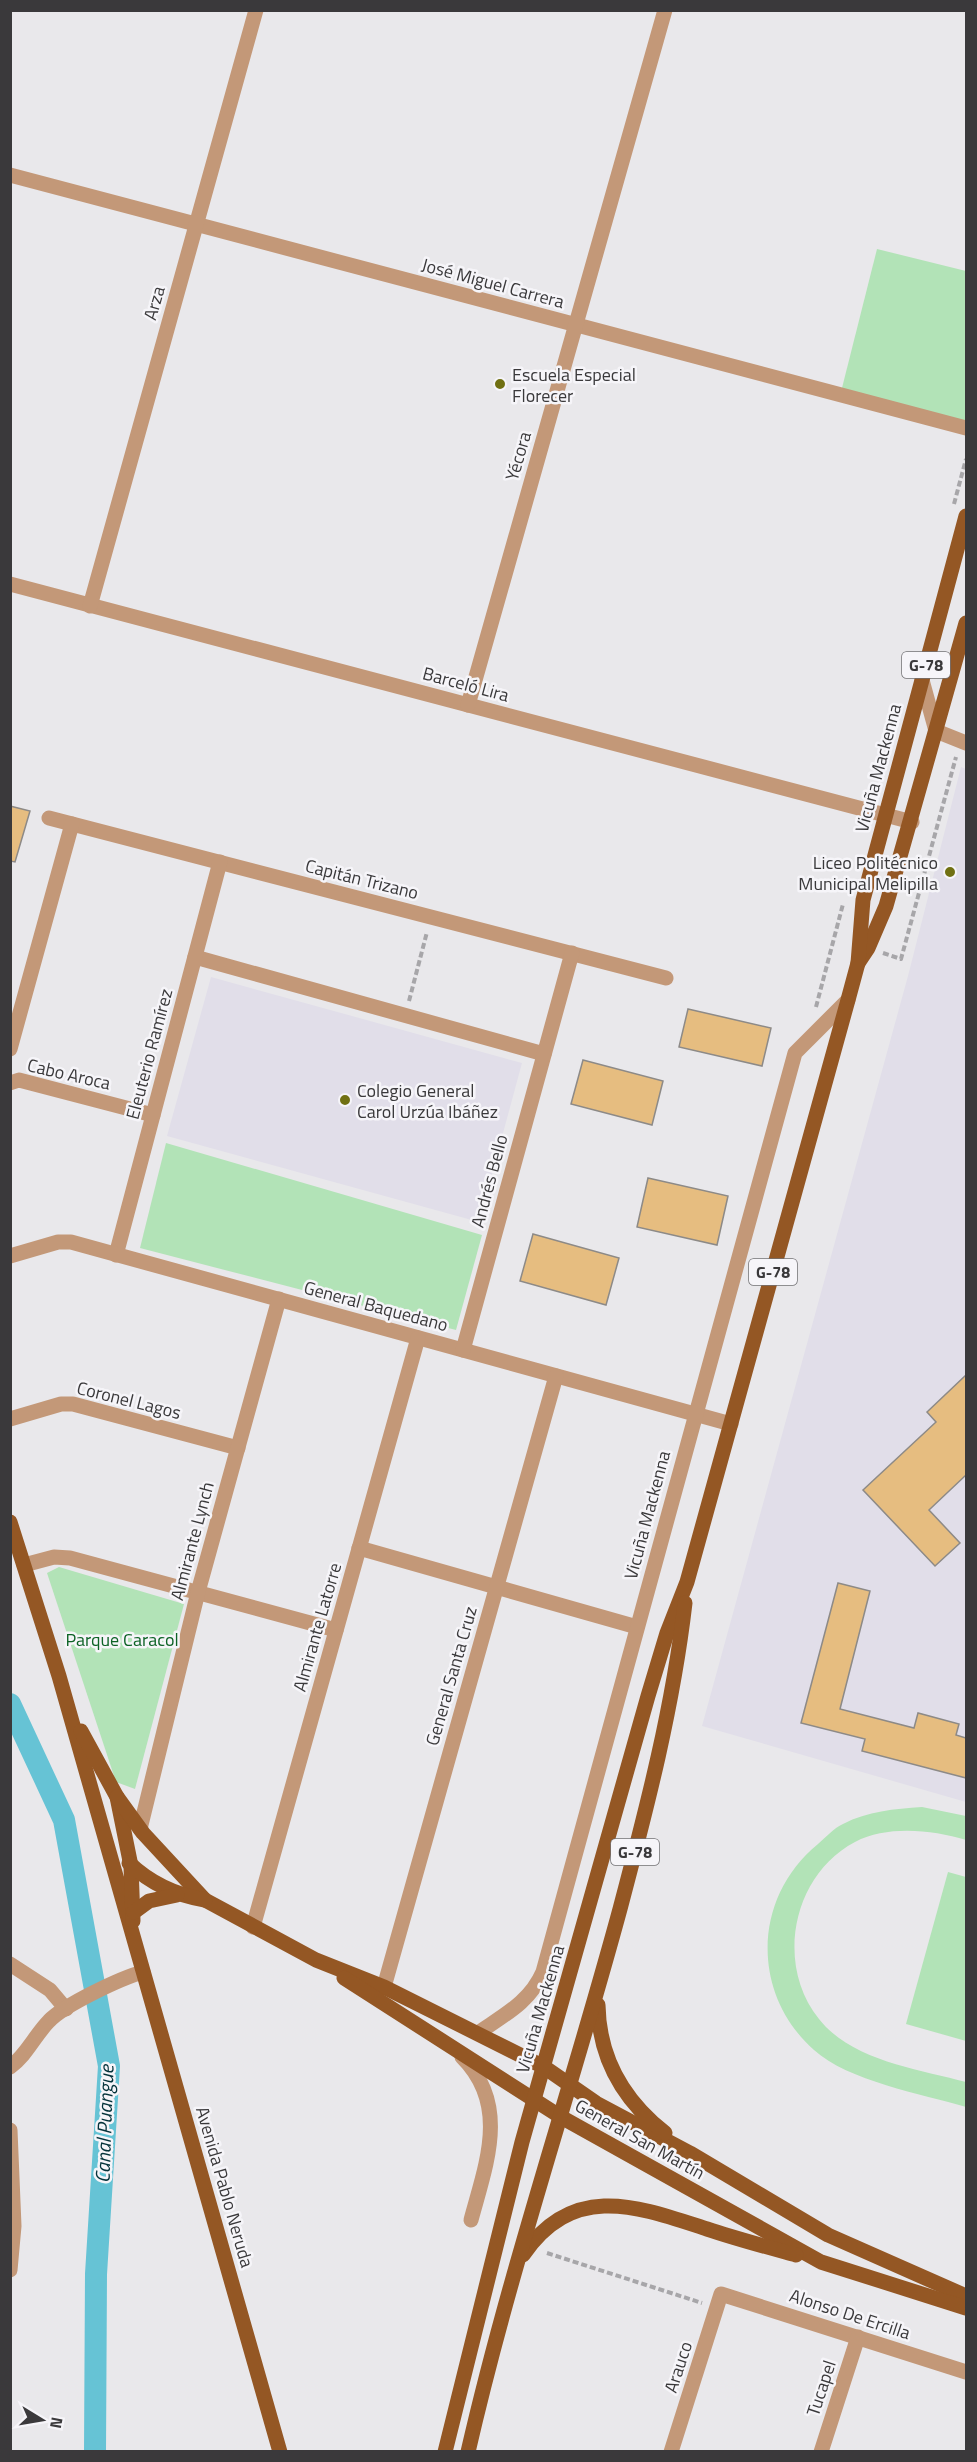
<svg xmlns="http://www.w3.org/2000/svg" width="977" height="2462" font-family="'Titillium Web',sans-serif">
<style>
.built{fill:#e1dee9}
.green{fill:#b2e3b7}
.lines{fill:none;stroke-linecap:round;stroke-linejoin:round}
.canal{stroke:#66c3d5;stroke-width:22}
.building{fill:#e6bd80;stroke:#8d8a87;stroke-width:1.5}
.path{stroke:#a7a6a9;stroke-width:4;stroke-dasharray:6 3;stroke-linecap:butt}
.minor{stroke:#c39878;stroke-width:15}
.major{stroke:#945724;stroke-width:15}
.poi-dot{fill:#707012;stroke:#f6f5f9;stroke-width:2}
.labels{text-anchor:middle;dominant-baseline:central;stroke-width:5;stroke-linejoin:round;paint-order:stroke}
.shield{fill:#f6f5f9;stroke:#727174;stroke-width:1.5}
.shield-label{font-size:16px;font-weight:bold;fill:#3a393b}
.street-label{font-size:18px;fill:#3a393b;stroke:#f6f5f9}
.poi-label{font-size:18px;fill:#3a393b;stroke:#f6f5f9;text-anchor:start}
.park-label{font-size:18px;fill:#0d6326;stroke:#f6f5f9}
.water-label{font-size:20px;font-style:italic;fill:#04333b;stroke:#f6f5f9}
</style>
<rect width="100%" height="100%" fill="#e9e8eb"/>
<g class="built">
<path d="M961 767 966 769V1802L702 1726 908 976Z"/>
<path d="M211 977 522 1063 479 1222 167 1136Z"/>
</g>
<g class="green">
<path d="M877 249 966 271 965 423 841 392Z"/>
<path d="M166 1143 482 1235 456 1330 140 1248Z"/>
<path d="M59 1567 184 1604 135 1789 116 1782 47 1573Z"/>
<path d="M922 1807 966 1816V1840C932 1830 888 1825 855 1842 792 1875 775 1965 819 2019 852 2061 918 2069 966 2082V2107C922 2094 848 2081 814 2050 751 1994 752 1898 818 1844 826 1837 834 1828 843 1824 868 1811 894 1809 922 1807Z"/>
<path d="M948 1872 966 1877V2041L906 2024Z"/>
</g>
<g class="lines">
<path class="canal" d="M10 1704 64 1820 109 2066 96 2274 95 2452"/>
</g>
<g class="building">
<path d="M10 806 30 811 15 862 10 861Z"/>
<path d="M688 1009 771 1028 762 1066 679 1047Z"/>
<path d="M583 1060 663 1081 652 1125 571 1104Z"/>
<path d="M648 1178 728 1196 717 1245 637 1227Z"/>
<path d="M533 1234 619 1258 606 1305 520 1281Z"/>
<path d="M966 1375V1475L929 1510 960 1543 935 1566 863 1490 936 1422 927 1412Z"/>
<path d="M838 1583 870 1591 840 1709 914 1728 918 1713 959 1724 956 1735 966 1738V1778L862 1751 865 1739 801 1723Z"/>
</g>
<g class="lines">
<g class="path">
<path d="M954 504 966 459"/>
<path d="M883 953 901 959 956 757"/>
<path d="M409 1001 427 932"/>
<path d="M816 1007 843 904"/>
<path d="M547 2253 702 2303"/>
</g>
<g class="minor">
<path d="M10 175 966 428"/>
<path d="M10 584 912 822"/>
<path d="M90 606 256 10"/>
<path d="M922 680 936 731 966 743"/>
<path d="M468 705 665 10"/>
<path d="M49 818 666 978"/>
<path d="M195 957 544 1054"/>
<path d="M10 1049 72 824"/>
<path d="M10 1083 19 1080 153 1115"/>
<path d="M116 1255 220 862"/>
<path d="M10 1256 58 1242H71L731 1424"/>
<path d="M463 1350 572 953"/>
<path d="M10 1419 61 1404H73L238 1448"/>
<path d="M359 1548 637 1627"/>
<path d="M24 1565 54 1557 70 1558 336 1630"/>
<path d="M140 1829 198 1592 279 1299"/>
<path d="M253 1927 418 1338"/>
<path d="M10 1964 50 1990 66 2009"/>
<path d="M384 1987 556 1376"/>
<path d="M478 2033C504 2015 530 2002 543 1972L795 1053 848 1000"/>
<path d="M462 2057C510 2105 486 2164 471 2220"/>
<path d="M10 2067C26 2056 35 2035 49 2021 64 2005 121 1978 143 1972"/>
<path d="M10 2130 14 2226 10 2270"/>
<path d="M671 2452 721 2294 966 2372"/>
<path d="M821 2452 858 2337"/>
</g>
<g class="major">
<path d="M858 963 868 948 886 906 966 623"/>
<path d="M10 1522 59 1676 280 2452"/>
<path d="M81 1731 117 1797 131 1866 133 1921"/>
<path d="M117 1797 143 1833 205 1900 316 1960 384 1987 544 2067 596 2103 690 2153 828 2235 966 2296"/>
<path d="M129 1863C151 1884 175 1895 205 1900"/>
<path d="M134 1912 149 1901 177 1895"/>
<path d="M344 1978 561 2117 821 2262 966 2308"/>
<path d="M598 2005C599 2059 623 2100 665 2133"/>
<path d="M523 2255C574 2181 639 2207 707 2229 737 2239 767 2247 796 2255"/>
<path d="M445 2452 522 2142 648 1696 667 1633 687 1582 848 1000 858 963 863 900 966 516"/>
<path d="M468 2452C510 2269 571 2090 620 1909 647 1807 673 1707 685 1603"/>
</g>
</g>
<g class="poi-dot">
<circle cx="500" cy="384" r="6"/>
<circle cx="950" cy="872" r="6"/>
<circle cx="345" cy="1100" r="6"/>
</g>
<g class="labels">
<g class="shield">
<rect x="902" y="652" width="48" height="26" rx="4.5"/>
<rect x="749" y="1259" width="48" height="26" rx="4.5"/>
<rect x="611" y="1839" width="48" height="26" rx="4.5"/>
</g>
<g class="shield-label">
<text x="926" y="665">G-78</text>
<text x="773" y="1272">G-78</text>
<text x="635" y="1852">G-78</text>
</g>
<g class="street-label">
<text transform="translate(493 283) rotate(15)">José Miguel Carrera</text>
<text transform="translate(154 303) rotate(-74)">Arza</text>
<text transform="translate(518 456) rotate(-74)">Yécora</text>
<text transform="translate(466 684) rotate(15)">Barceló Lira</text>
<text transform="translate(878 768) rotate(-75)">Vicuña Mackenna</text>
<text transform="translate(362 879) rotate(14)">Capitán Trizano</text>
<text transform="translate(149 1054) rotate(-75)">Eleuterio Ramírez</text>
<text transform="translate(69 1074) rotate(13)">Cabo Aroca</text>
<text transform="translate(489 1181) rotate(-75)">Andrés Bello</text>
<text transform="translate(376 1306) rotate(15)">General Baquedano</text>
<text transform="translate(129 1400) rotate(14)">Coronel Lagos</text>
<text transform="translate(647 1515) rotate(-75)">Vicuña Mackenna</text>
<text transform="translate(192 1541) rotate(-75)">Almirante Lynch</text>
<text transform="translate(317 1627) rotate(-74)">Almirante Latorre</text>
<text transform="translate(451 1676) rotate(-74)">General Santa Cruz</text>
<text transform="translate(540 2009) rotate(-74)">Vicuña Mackenna</text>
<text transform="translate(640 2139) rotate(29)">General San Martín</text>
<text transform="translate(225 2187) rotate(74)">Avenida Pablo Neruda</text>
<text transform="translate(850 2314) rotate(18)">Alonso De Ercilla</text>
<text transform="translate(678 2367) rotate(-72)">Arauco</text>
<text transform="translate(821 2388) rotate(-72)">Tucapel</text>
</g>
<g class="poi-label">
<text x="512" y="374">Escuela Especial<tspan x="512" dy="21">Florecer</tspan></text>
<text x="938" y="862" text-anchor="end">Liceo Politécnico<tspan x="938" dy="21">Municipal Melipilla</tspan></text>
<text x="357" y="1090">Colegio General<tspan x="357" dy="21">Carol Urzúa Ibáñez</tspan></text>
</g>
<g class="park-label">
<text x="122" y="1639">Parque Caracol</text>
</g>
<g class="water-label">
<text transform="translate(104 2124) rotate(-88)">Canal Puangue</text>
</g>
</g>
<rect width="977" height="2462" fill="none" stroke="#3a393b" stroke-width="24"/>
<g transform="translate(42 2420) rotate(101)" stroke="#f6f5f9" stroke-width="4.5" paint-order="stroke">
<path d="M0-4.5L10 22L0 15L-10 22Z" fill="#3a393b"/>
<text y="-9" font-size="16" font-weight="bold" text-anchor="middle" fill="#3a393b">N</text>
</g>
</svg>
